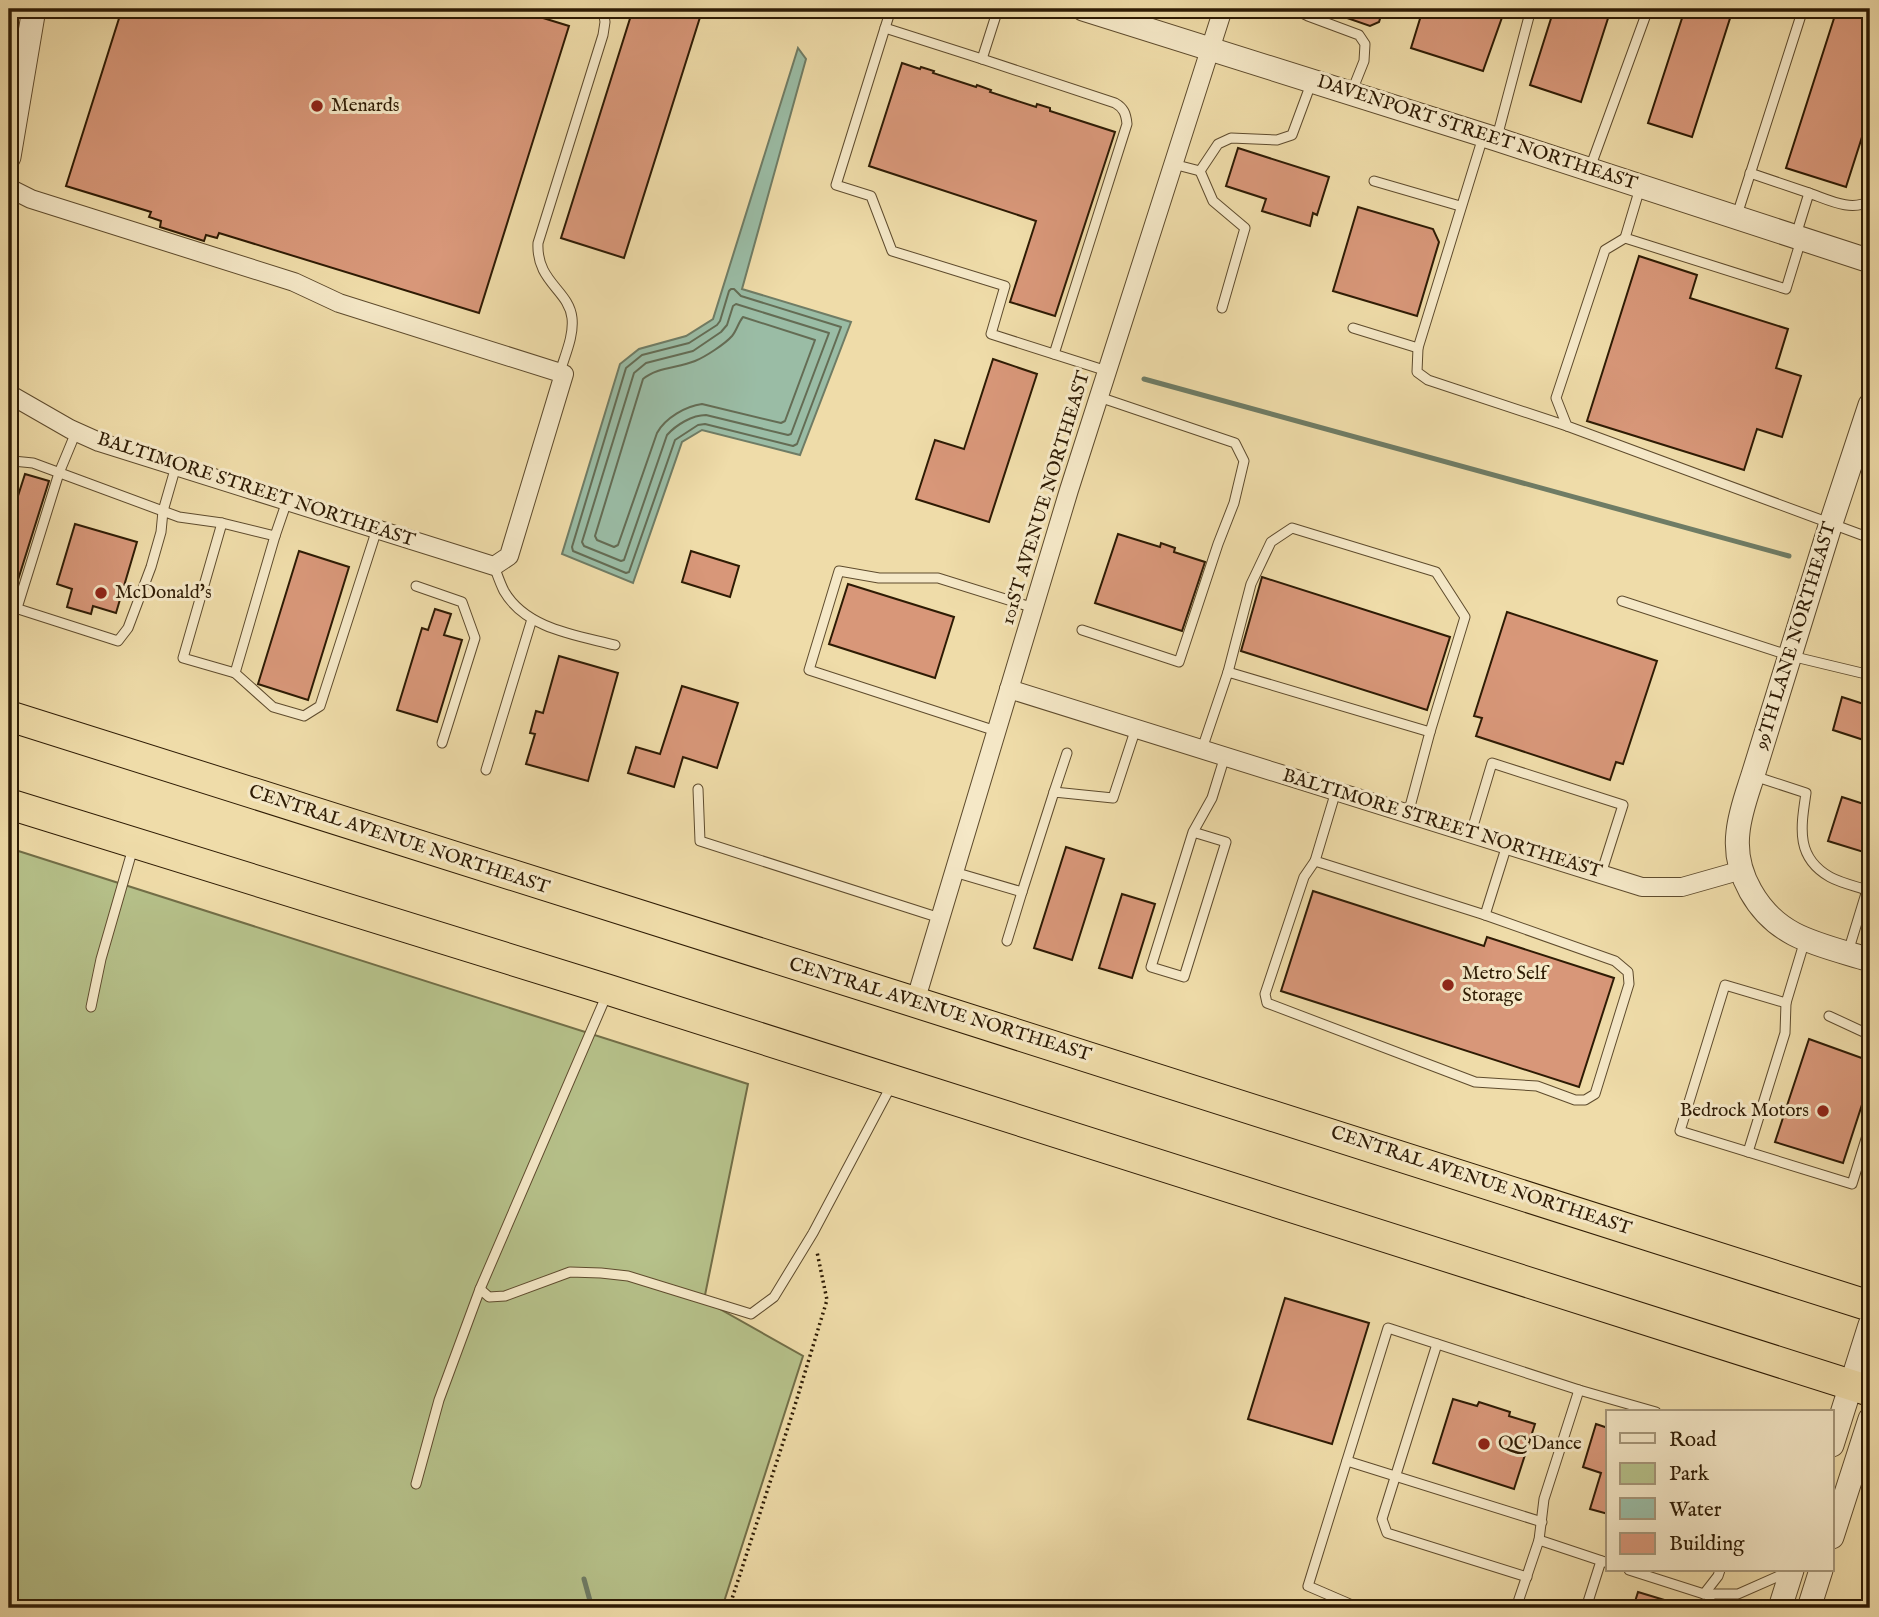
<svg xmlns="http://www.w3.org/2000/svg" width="1879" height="1617" font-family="'IM FELL English',serif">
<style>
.green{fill:#b6c18a;stroke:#726e47;stroke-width:2}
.water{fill:#9abca5;stroke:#6f7c65;stroke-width:2}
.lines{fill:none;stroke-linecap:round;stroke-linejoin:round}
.shore{stroke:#646c54;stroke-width:2}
.stream{stroke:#6f7c65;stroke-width:5}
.building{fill:#d89779;stroke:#2e1b04;stroke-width:2}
.service-casing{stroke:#5e4b2d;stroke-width:11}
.minor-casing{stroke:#5e4b2d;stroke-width:20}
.tertiary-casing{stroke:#5e4b2d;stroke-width:25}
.trunk-casing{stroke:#2e1b04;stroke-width:32}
.path{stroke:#2e1b04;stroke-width:3.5;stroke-dasharray:2 3.5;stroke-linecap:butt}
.service{stroke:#f5e8c7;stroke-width:9}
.minor{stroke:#f5e8c7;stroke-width:18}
.tertiary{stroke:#f5e8c7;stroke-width:23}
.trunk{stroke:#efdca9;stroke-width:30}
.poi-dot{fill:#8f2418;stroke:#f5e8c7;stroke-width:2.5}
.labels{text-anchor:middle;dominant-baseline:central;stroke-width:6;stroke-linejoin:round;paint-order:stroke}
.poi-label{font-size:19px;fill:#2e1b04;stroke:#f5e8c7;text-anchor:start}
.street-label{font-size:19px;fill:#2e1b04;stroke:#f5e8c7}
</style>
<rect width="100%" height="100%" fill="#efdca9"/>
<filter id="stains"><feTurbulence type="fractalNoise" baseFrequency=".00286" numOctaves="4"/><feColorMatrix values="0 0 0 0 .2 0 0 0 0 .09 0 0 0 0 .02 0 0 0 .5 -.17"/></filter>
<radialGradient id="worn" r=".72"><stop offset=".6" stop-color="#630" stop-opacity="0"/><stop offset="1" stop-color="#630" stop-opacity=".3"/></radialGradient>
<path class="green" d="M9 848 748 1084 704 1300 803 1356 722 1608H9Z"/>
<path class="water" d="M798 48 806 59 742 289 851 322 800 455 702 430 682 442 633 583 562 554 620 364 639 349 686 336 713 319Z"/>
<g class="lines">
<g class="shore">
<path d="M731 289H734L741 296 841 327 797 444 793 446 705 424 698 425 675 440 629 572 626 573 573 551 572 547 626 368 642 355 689 343 717 325 720 321 729 291Z"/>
<path d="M736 304 829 333 791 434 788 435 706 415C692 415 676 425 667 435L624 560 621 561 584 546 582 542 634 373 646 363 693 351 721 332 727 325 733 306Z"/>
<path d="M743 317 815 340 785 421 781 423 702 404C686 406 665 418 657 433L618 545 614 547 597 540 595 536 643 379C657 367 678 368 695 361 705 357 725 344 732 336 737 330 738 323 743 317Z"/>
</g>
<g class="stream">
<path d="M1144 379 1789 556"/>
<path d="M584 1579 592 1608"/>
</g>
</g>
<g class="building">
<path d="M122 9H514L569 26 479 313 219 233 217 238 206 235 204 241 160 227 161 221 149 217 151 212 66 186Z"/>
<path d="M633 9H694L702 11 624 258 561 238Z"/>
<path d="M1327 9H1383L1379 22 1370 26 1327 11Z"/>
<path d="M1423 9H1505L1483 71 1411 48Z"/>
<path d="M1554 9H1611L1581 102 1530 85Z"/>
<path d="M1685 9H1733L1692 137 1648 123Z"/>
<path d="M1837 9H1870V112L1846 187 1786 168Z"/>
<path d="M902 63 920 69 921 67 934 71 933 73 976 87 977 85 991 90 990 92 1036 107 1037 104 1050 108V111L1115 132 1055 316 1010 302 1036 221 869 166Z"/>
<path d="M1238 148 1329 177 1317 215 1313 213 1310 226 1262 211 1266 199 1226 186Z"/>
<path d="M1358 207 1433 229 1439 242 1417 316 1333 291Z"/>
<path d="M1639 256 1697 275 1690 298 1788 329 1776 368 1801 376 1782 437 1757 429 1744 470 1587 421Z"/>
<path d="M993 359 1037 374 989 522 916 499 935 440 964 449Z"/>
<path d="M25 474 49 481 12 599H9V524Z"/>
<path d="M75 524 137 542 116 613 93 606 91 614 67 607 72 589 57 584Z"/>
<path d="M1118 534 1160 547 1161 543 1175 548 1174 552 1205 562 1182 631 1095 603Z"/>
<path d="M299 551 349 567 308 700 258 684Z"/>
<path d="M691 551 739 566 730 597 682 582Z"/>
<path d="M1262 577 1450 637 1427 710 1241 651Z"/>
<path d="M848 584 954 617 935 678 829 644Z"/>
<path d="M435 609 451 614 444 635 462 640 437 722 397 710 422 628 428 630Z"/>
<path d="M1507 612 1657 661 1623 764 1616 762 1610 780 1476 736 1482 718 1474 716Z"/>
<path d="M559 656 618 673 588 781 526 764 535 734 530 733 536 711 543 713Z"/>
<path d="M682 686 738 703 717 768 683 757 674 787 628 773 636 747 660 754Z"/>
<path d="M1842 697 1870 706V742L1833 730Z"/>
<path d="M1842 797 1870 806V854L1828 841Z"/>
<path d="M1066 847 1104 859 1072 960 1034 948Z"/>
<path d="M1313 891 1484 946 1487 937 1614 978 1579 1087 1281 991Z"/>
<path d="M1122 894 1155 904 1132 978 1099 968Z"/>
<path d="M1809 1039 1870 1061V1080L1843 1163 1775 1142Z"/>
<path d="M1285 1298 1369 1323 1332 1444 1248 1419Z"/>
<path d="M1453 1399 1477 1406 1479 1402 1510 1412 1509 1416 1535 1424 1514 1489 1433 1463Z"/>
<path d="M1596 1424 1608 1428V1514L1590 1509 1601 1473 1583 1467Z"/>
<path d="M1638 1592 1681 1605V1608H1633Z"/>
</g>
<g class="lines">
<defs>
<g id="service">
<path d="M998 9 982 59 885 28 836 185 871 196 892 251 1005 286 991 334 1107 371"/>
<path d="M1300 9 1302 13 1308 16 1359 35 1365 44 1364 61 1352 91"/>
<path d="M885 28 891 9"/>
<path d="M982 59 1115 103C1124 108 1126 114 1127 124L1054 354"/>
<path d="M1497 137 1531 9"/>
<path d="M1173 164 1200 171"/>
<path d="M1590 168 1648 9"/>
<path d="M1200 171 1218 144 1231 138 1277 140 1292 135 1312 81"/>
<path d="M1200 171 1213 201 1245 228 1222 308"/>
<path d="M1750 173 1809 193"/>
<path d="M1374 181 1460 206"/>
<path d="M1640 188 1625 238 1786 289 1801 240"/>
<path d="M1737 215 1803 9"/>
<path d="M1796 235 1809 193C1829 200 1851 212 1870 201"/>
<path d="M1625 238 1605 250 1556 398 1567 426 1870 538"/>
<path d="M1353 328 1418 348 1483 137"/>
<path d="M1418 348 1417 372 1428 380 1567 426"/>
<path d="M560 372C565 355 574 336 572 318 569 290 536 282 538 243L603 35 605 22 603 9"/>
<path d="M9 475 13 461 33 463 179 517 222 523 275 536 235 673"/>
<path d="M222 523 183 658 235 673 273 707 304 716 320 706 377 529"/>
<path d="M275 536 287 501"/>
<path d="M494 566C497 574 500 583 504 591 526 629 576 635 615 645"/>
<path d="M416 586 462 602 475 638 442 743"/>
<path d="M1622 601 1791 656 1870 675"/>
<path d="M9 606 118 641 128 628 151 567 161 532 163 511 176 466"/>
<path d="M17 608 59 473 76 432"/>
<path d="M1082 630 1179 662 1218 544 1234 503 1244 461 1235 443 1099 397"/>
<path d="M1228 672 1251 584 1271 542 1292 528 1436 572 1465 617 1430 732"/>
<path d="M996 731 809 670 839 571 879 578H938L1034 608"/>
<path d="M1202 749 1228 672 1430 732 1408 814"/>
<path d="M486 770 532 619"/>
<path d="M1754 776 1806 793C1801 827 1795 857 1830 877 1841 883 1855 886 1867 890L1848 952"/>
<path d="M698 789 700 841 940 918"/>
<path d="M1336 791 1315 861 1485 915 1507 845"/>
<path d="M1054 792 1067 753"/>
<path d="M1193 832 1226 842 1184 977 1151 967 1193 832 1212 798 1225 756"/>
<path d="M1471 833 1492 763 1623 805 1601 874"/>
<path d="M1315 861 1304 877 1265 994 1267 1003 1475 1082 1537 1086 1575 1100H1585L1595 1094 1629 984 1628 972 1615 961 1485 915"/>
<path d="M954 872 1022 892 1054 792 1113 798 1136 728"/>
<path d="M1007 941 1022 892"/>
<path d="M1786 1003 1725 985 1680 1131 1852 1184 1870 1126"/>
<path d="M91 1007 101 959 133 848"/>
<path d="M1829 1016 1870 1035"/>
<path d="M1748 1152 1785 1033 1786 1003 1805 940"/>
<path d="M480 1289 489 1297 505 1296 570 1272 601 1273 628 1276 751 1314 774 1297 813 1233 891 1086"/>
<path d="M1437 1344 1382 1519 1387 1533 1527 1577"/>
<path d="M1347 1461 1542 1522"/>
<path d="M416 1484 439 1400 480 1289 607 994"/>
<path d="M1539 1540 1544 1499 1579 1390 1656 1412"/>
<path d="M1629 1570 1704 1594 1718 1576 1720 1570"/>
<path d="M1704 1594H1738L1788 1572"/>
<path d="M1359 1608 1308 1586 1388 1328 1579 1390"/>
<path d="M1516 1608 1539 1540 1608 1563"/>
<path d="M1586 1608 1601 1561"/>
<path d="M1707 1608 1711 1594"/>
</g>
<g id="minor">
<path d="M9 188 31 199 294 282 339 303 564 374 509 556 494 566 99 442 70 429 9 394"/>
<path d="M1009 689 1642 887H1682L1742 870"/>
<path d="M915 1002 1069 490 1223 9"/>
</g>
<g id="tertiary">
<path d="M1083 9 1496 139 1870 261"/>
<path d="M9 157 34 9"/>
<path d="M1870 405 1831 523 1753 775C1747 794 1740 812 1738 832 1733 873 1758 915 1794 934 1817 946 1845 952 1870 960"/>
<path d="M1832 1445 1870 1325"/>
<path d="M1832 1537 1870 1419"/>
<path d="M1780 1608 1792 1570"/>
<path d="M1809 1608 1821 1570"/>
</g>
<g id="trunk">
<path d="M9 716C629 913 1251 1106 1870 1306"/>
<path d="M9 804 609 990 1870 1391"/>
</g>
</defs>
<use href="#service" class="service-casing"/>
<use href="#minor" class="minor-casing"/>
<use href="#tertiary" class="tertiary-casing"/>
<use href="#trunk" class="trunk-casing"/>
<path class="path" d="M729 1608 792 1415 827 1300 817 1252"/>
<use href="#service" class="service"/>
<use href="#minor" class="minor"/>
<use href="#tertiary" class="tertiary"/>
<use href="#trunk" class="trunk"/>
</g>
<g class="poi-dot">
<circle cx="317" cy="106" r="7"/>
<circle cx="101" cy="593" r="7"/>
<circle cx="1448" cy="985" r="7"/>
<circle cx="1823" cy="1111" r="7"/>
<circle cx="1484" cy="1444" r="7"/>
</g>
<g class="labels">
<g class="poi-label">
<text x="331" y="106">Menards</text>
<text x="115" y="593">McDonald's</text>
<text x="1462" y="974">Metro Self<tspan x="1462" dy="22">Storage</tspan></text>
<text x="1809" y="1111" text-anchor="end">Bedrock Motors</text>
<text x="1498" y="1444">QC Dance</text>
</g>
<g class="street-label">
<text transform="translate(1477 133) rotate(18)">DAVENPORT STREET NORTHEAST</text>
<text transform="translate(256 490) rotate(18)">BALTIMORE STREET NORTHEAST</text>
<text transform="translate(1046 498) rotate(-73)">101ST AVENUE NORTHEAST</text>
<text transform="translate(1796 636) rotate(-73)">99TH LANE NORTHEAST</text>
<text transform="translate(1442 824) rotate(17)">BALTIMORE STREET NORTHEAST</text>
<text transform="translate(399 840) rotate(18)">CENTRAL AVENUE NORTHEAST</text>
<text transform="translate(940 1010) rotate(17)">CENTRAL AVENUE NORTHEAST</text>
<text transform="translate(1481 1181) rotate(18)">CENTRAL AVENUE NORTHEAST</text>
</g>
</g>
<rect width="1879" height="1617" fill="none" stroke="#efdca9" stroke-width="35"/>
<rect x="10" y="10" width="1858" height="1596" fill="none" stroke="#2e1b04" stroke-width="3.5"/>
<rect x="18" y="18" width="1844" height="1582" fill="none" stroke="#2e1b04" stroke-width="2"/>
<rect x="1606" y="1410" width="228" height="161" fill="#f5e8c7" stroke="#a59679" stroke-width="2"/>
<rect x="1620" y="1433" width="35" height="10" fill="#f5e8c7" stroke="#a59679" stroke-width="2"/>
<text x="1669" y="1446" font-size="21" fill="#2e1b04">Road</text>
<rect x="1620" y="1463" width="35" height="21" fill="#b6c18a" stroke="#a59679" stroke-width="2"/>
<text x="1669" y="1480" font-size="21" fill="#2e1b04">Park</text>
<rect x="1620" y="1498" width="35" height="21" fill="#9abca5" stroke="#a59679" stroke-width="2"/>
<text x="1669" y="1516" font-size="21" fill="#2e1b04">Water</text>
<rect x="1620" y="1533" width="35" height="21" fill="#d89779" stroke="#a59679" stroke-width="2"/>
<text x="1669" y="1550" font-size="21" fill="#2e1b04">Building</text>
<rect width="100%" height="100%" filter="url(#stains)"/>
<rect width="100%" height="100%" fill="url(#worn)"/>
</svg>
